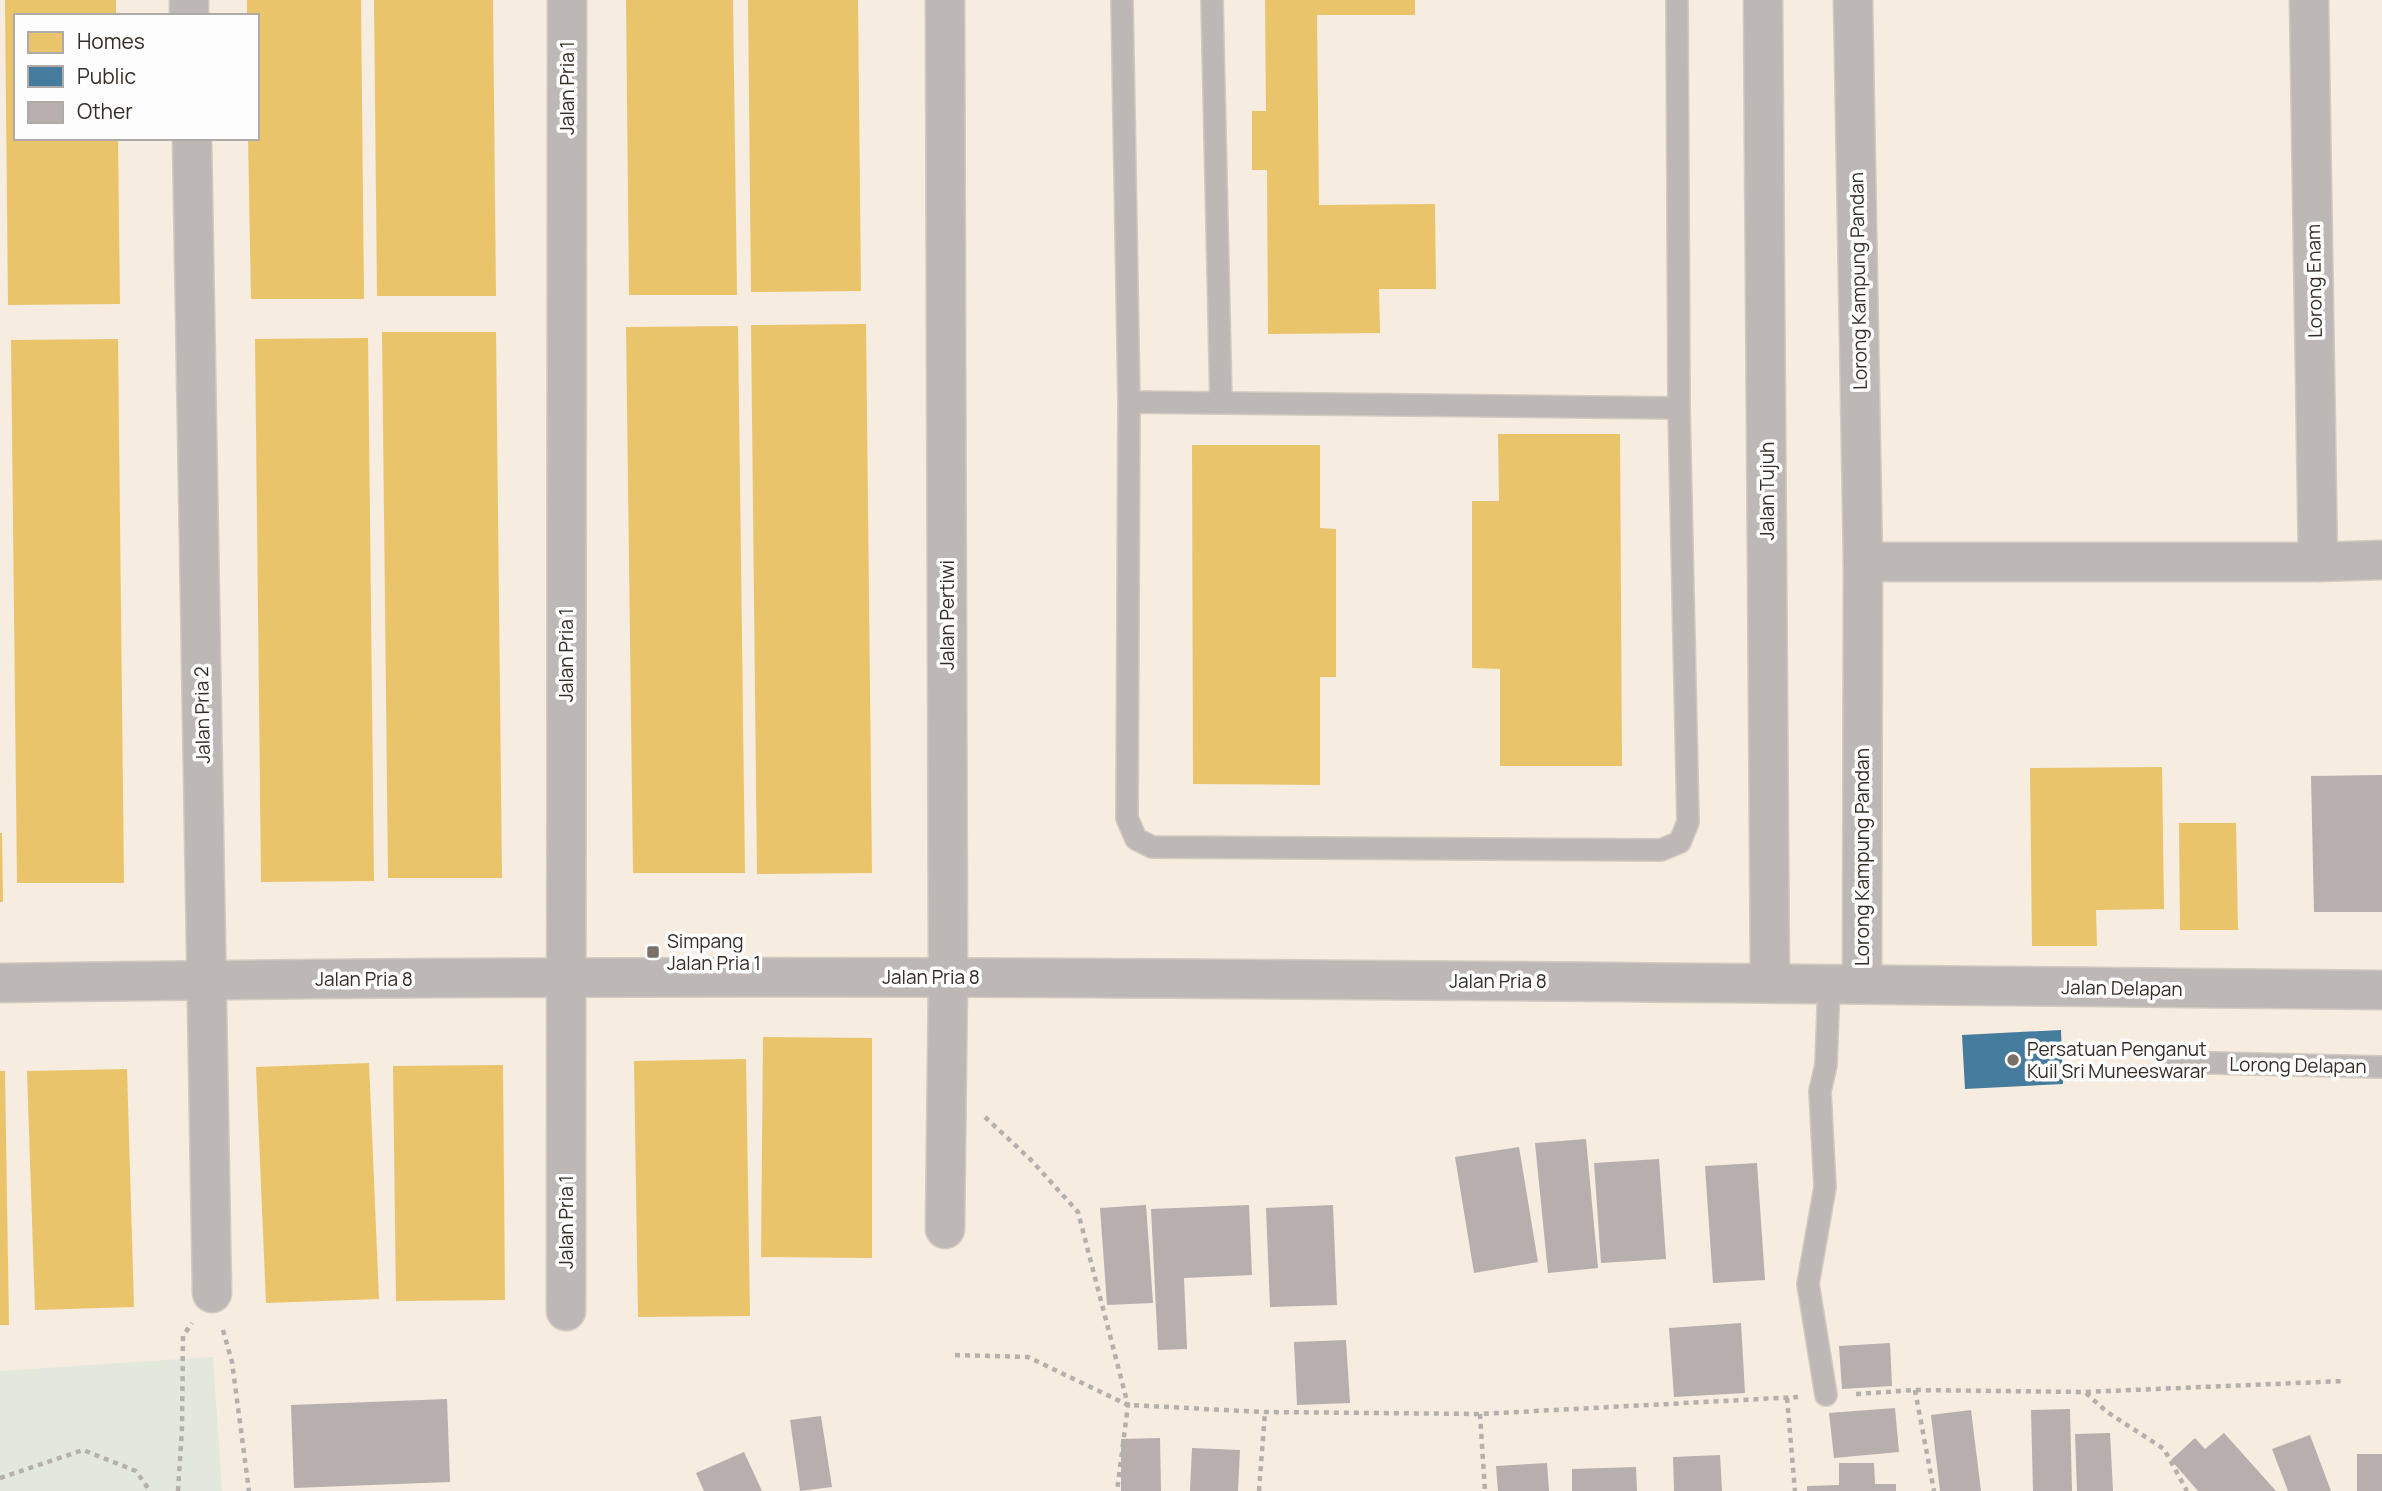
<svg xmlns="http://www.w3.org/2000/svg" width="2382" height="1491" font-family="Manrope,sans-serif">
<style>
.green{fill:#e3e8dc}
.homes{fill:#e9c46a}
.public{fill:#457b9d}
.building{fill:#b7afae}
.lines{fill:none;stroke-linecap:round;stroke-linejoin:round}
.lane-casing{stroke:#d2cac0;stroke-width:24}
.street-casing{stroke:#d2cac0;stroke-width:41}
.path{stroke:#b5b0ac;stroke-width:4.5;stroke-dasharray:5 5;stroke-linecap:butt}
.lane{stroke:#bdb8b6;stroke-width:21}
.street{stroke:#bdb8b6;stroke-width:38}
.poi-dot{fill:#797067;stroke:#fdfdfd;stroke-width:2.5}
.labels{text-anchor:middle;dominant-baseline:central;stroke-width:7;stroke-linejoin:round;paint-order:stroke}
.street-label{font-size:19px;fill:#352e26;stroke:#fdfdfd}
.poi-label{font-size:19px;fill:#352e26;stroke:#fdfdfd;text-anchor:start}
</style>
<rect width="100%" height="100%" fill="#f6ece0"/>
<path class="green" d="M213 1357 222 1491H0V1371Z"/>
<g class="homes">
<path d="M5 0H116V16H16V138H118L120 304 8 305Z"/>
<path d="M247 0H361L364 299H251L248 138H257V16H247Z"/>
<path d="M374 0H493L496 296H377Z"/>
<path d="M626 0H733L737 295H629Z"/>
<path d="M748 0H858L861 291 751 292Z"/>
<path d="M1265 0H1415V15H1317L1319 205 1435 204 1436 289H1379L1380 333 1268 334 1267 170H1252V111H1266Z"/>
<path d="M866 324 872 873 757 874 751 325Z"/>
<path d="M738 326 745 873H633L626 327Z"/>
<path d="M382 332H496L502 878H388Z"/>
<path d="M368 338 374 881 261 882 255 339Z"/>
<path d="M118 339 124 883H17L11 340Z"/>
<path d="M1498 434H1620L1622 766H1500V669L1472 668V501H1499Z"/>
<path d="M1192 445H1320V528L1336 529V677H1320V785L1193 784Z"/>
<path d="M2162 767 2164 909 2096 910 2097 946H2032L2030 768Z"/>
<path d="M2179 823H2236L2238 930H2180Z"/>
<path d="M0 833H2L3 902H0Z"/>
<path d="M763 1037 872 1038V1258L761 1257Z"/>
<path d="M746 1059 750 1316 638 1317 634 1061Z"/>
<path d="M369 1063 379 1299 266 1303 256 1067Z"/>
<path d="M503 1065 505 1300 396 1301 393 1066Z"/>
<path d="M127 1069 134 1307 35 1310 27 1071Z"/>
<path d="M0 1071H5L9 1325H0Z"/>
</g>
<path class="public" d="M2061 1030 2063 1084 1965 1089 1962 1035Z"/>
<g class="building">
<path d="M2382 775V912H2314L2311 776Z"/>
<path d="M1586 1139 1598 1268 1548 1273 1535 1143Z"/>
<path d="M1519 1147 1538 1262 1474 1273 1455 1157Z"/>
<path d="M1659 1159 1666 1259 1601 1263 1594 1163Z"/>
<path d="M1757 1163 1765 1280 1713 1283 1705 1166Z"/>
<path d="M1146 1205 1153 1303 1107 1305 1100 1208Z"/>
<path d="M1249 1205 1252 1275 1184 1278 1187 1349 1158 1350 1151 1209Z"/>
<path d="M1333 1205 1337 1305 1270 1307 1266 1208Z"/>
<path d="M1741 1323 1745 1393 1674 1397 1669 1328Z"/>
<path d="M1346 1340 1350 1403 1297 1405 1294 1342Z"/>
<path d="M1890 1343 1892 1386 1842 1389 1839 1346Z"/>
<path d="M447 1399 450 1482 294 1488 291 1405Z"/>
<path d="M1895 1408 1899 1452 1834 1458 1829 1413Z"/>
<path d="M2070 1409 2072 1491H2033L2031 1410Z"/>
<path d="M1971 1410 1981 1491H1940L1931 1415Z"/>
<path d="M821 1416 832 1487 800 1491 790 1420Z"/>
<path d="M2110 1433 2113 1491H2077L2075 1434Z"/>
<path d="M2224 1433 2276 1491H2198L2171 1460 2195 1438 2205 1449Z"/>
<path d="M2310 1435 2331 1491H2288L2272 1449Z"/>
<path d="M1160 1438 1161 1491H1121V1439Z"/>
<path d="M1192 1448 1240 1450 1238 1491H1190Z"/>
<path d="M744 1452 762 1491H704L696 1473Z"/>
<rect x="2357" y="1454" width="25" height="37"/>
<path d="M1720 1455 1722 1491H1674L1673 1457Z"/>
<path d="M1547 1463 1549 1491H1498L1496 1466Z"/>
<path d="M1839 1463H1874L1875 1484H1896V1491H1807V1486L1839 1485Z"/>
<path d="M1636 1467 1637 1491H1572V1469Z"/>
</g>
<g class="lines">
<defs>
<g id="lane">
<path d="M1122 0 1129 402 1127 818 1136 839 1152 847 1661 850 1680 842 1688 822 1679 408 1677 0"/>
<path d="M1212 0 1221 403"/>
<path d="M1129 402 1679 408"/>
<path d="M2172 1062 2382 1067"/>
<path d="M1826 1395 1808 1284 1825 1187 1820 1091 1826 1065 1829 983"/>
</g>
<g id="street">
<path d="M189 0V16"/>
<path d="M1763 0 1770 983"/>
<path d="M1853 0 1863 562 1862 983"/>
<path d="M2309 0 2318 562"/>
<path d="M192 138 212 1293"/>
<path d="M1863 562H2318L2382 560"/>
<path d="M0 983C794 970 1588 982 2382 990"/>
<path d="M945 1229 948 977 945 0"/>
<path d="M566 1311 567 0"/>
</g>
</defs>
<use href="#lane" class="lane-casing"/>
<use href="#street" class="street-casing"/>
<g class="path">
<path d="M985 1117 1031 1160 1078 1212 1128 1405 1117 1491"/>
<path d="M223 1330 232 1362 249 1491"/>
<path d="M955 1355 1028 1357 1128 1405 1265 1412 1480 1414 1798 1397"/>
<path d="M1915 1390 1934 1491"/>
<path d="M2086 1393 2107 1412 2164 1449 2187 1491"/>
<path d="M1856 1394 1915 1390 2085 1392 2344 1381"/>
<path d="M1787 1398 1795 1491"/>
<path d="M1480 1414 1485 1491"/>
<path d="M0 1478 83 1450 136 1471 150 1491"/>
<path d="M178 1491 182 1428 183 1336 192 1323"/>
<path d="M1259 1491 1265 1412"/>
</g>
<use href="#lane" class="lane"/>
<use href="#street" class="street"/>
</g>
<g class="poi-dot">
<rect x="646" y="945" width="14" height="14" rx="3.5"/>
<circle cx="2013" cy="1060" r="7"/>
</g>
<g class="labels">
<g class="street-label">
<text transform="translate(567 88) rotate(-90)">Jalan Pria 1</text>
<text transform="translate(1858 281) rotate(-91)">Lorong Kampung Pandan</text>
<text transform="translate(2314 281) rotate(-91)">Lorong Enam</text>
<text transform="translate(1767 491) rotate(-90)">Jalan Tujuh</text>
<text transform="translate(947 615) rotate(-90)">Jalan Pertiwi</text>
<text transform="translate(566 655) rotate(-90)">Jalan Pria 1</text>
<text transform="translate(202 715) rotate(-91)">Jalan Pria 2</text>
<text transform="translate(1862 857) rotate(-90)">Lorong Kampung Pandan</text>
<text x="931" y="977">Jalan Pria 8</text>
<text x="364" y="979">Jalan Pria 8</text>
<text x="1498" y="981">Jalan Pria 8</text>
<text transform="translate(2122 988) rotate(1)">Jalan Delapan</text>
<text transform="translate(2298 1065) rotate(1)">Lorong Delapan</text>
<text transform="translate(566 1222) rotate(-90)">Jalan Pria 1</text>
</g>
<g class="poi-label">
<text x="667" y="941">Simpang<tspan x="667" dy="22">Jalan Pria 1</tspan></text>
<text x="2027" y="1049">Persatuan Penganut<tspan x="2027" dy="22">Kuil Sri Muneeswarar</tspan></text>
</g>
</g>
<rect x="14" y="14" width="245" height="126" fill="#fdfdfd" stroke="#adaaa7" stroke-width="2"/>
<rect x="28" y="32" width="35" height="21" fill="#e9c46a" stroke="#adaaa7" stroke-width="2"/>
<text x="77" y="49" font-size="21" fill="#352e26">Homes</text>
<rect x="28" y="66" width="35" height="21" fill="#457b9d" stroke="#adaaa7" stroke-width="2"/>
<text x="77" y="84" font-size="21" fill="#352e26">Public</text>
<rect x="28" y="102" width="35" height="21" fill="#b7afae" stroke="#adaaa7" stroke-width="2"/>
<text x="77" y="119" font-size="21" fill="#352e26">Other</text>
</svg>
